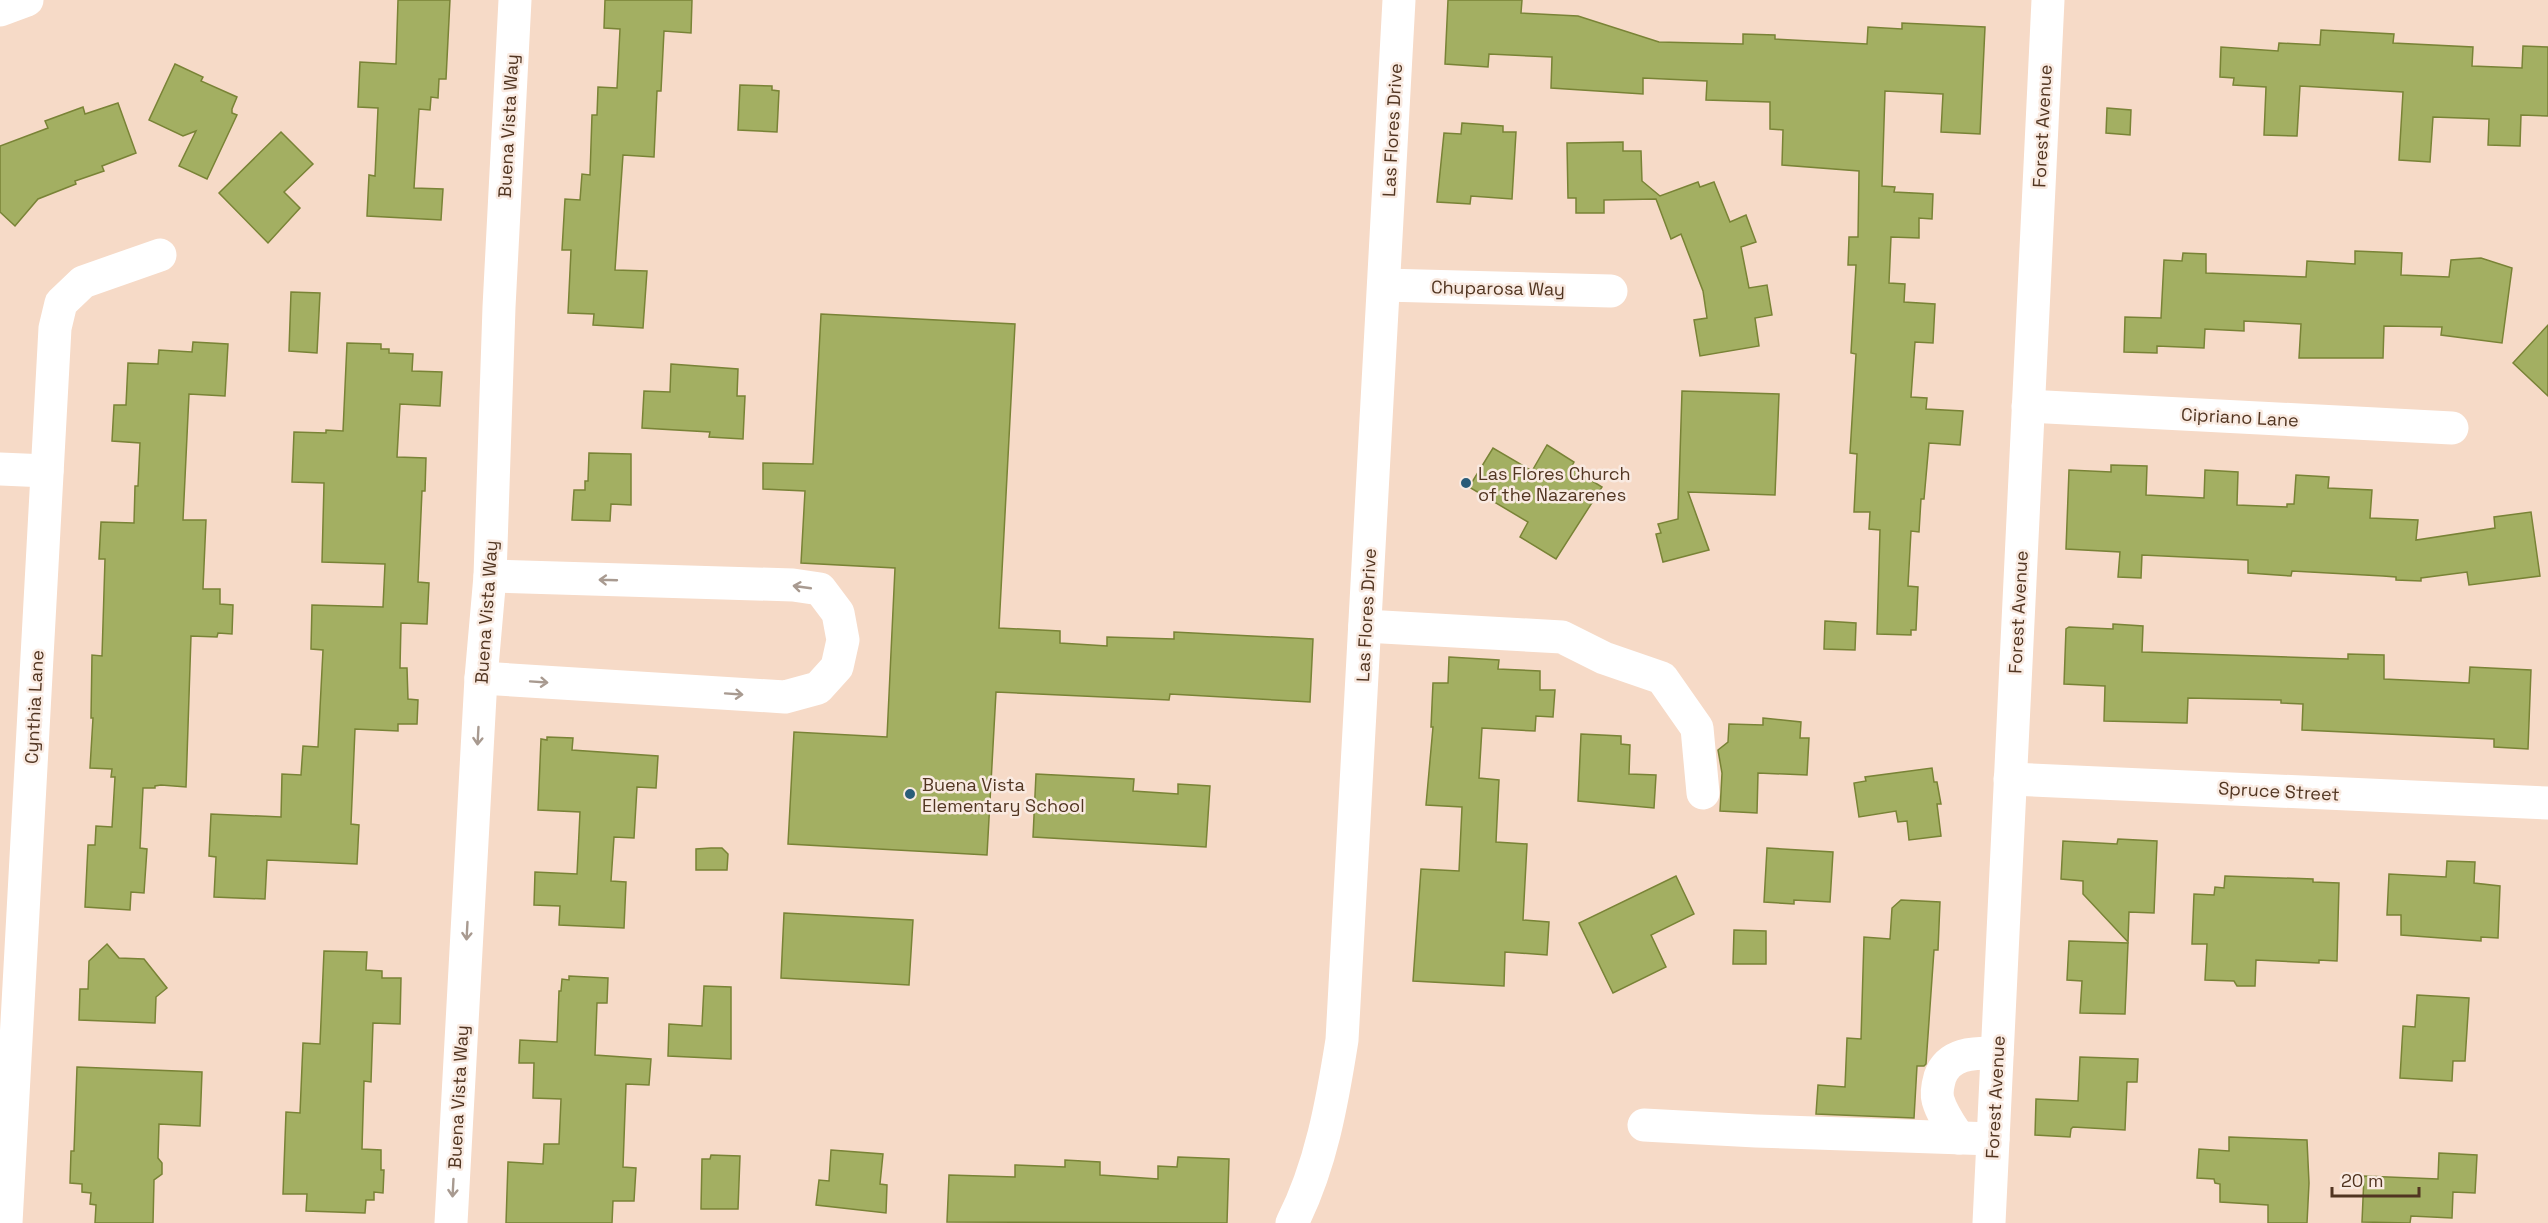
<svg xmlns="http://www.w3.org/2000/svg" width="2548" height="1223" font-family="'Space Grotesk',sans-serif">
<style>
.building{fill:#a3af62;stroke:#798336;stroke-width:1.5}
.lines{fill:none;stroke-linecap:round;stroke-linejoin:round}
.minor{stroke:#fff;stroke-width:33}
.oneway{stroke:#a89a90}
.poi-dot{fill:#2a5c79;stroke:#f9eae1;stroke-width:2}
.labels{text-anchor:middle;dominant-baseline:central;stroke-width:5;stroke-linejoin:round;paint-order:stroke}
.street-label{font-size:18px;fill:#513521;stroke:#f9eae1}
.poi-label{font-size:18px;fill:#513521;stroke:#f9eae1;text-anchor:start}
</style>
<rect width="100%" height="100%" fill="#f6dac7"/>
<g class="building">
<path d="M398 0H450L446 79H439L438 98 431 97 430 110 419 109 414 188 443 189 441 220 367 216 369 175 375 176 378 108 358 107 360 62 396 64Z"/>
<path d="M605 0H692L691 33 664 31 661 91H657L654 157 623 155 615 270 647 271 643 328 593 325 594 314 568 313 571 250H562L565 199 580 200 582 174 590 175 592 115H597L598 87 617 88 620 29 604 28Z"/>
<path d="M1448 0H1522L1521 13 1578 16 1659 42 1743 44V34L1775 35V39L1867 44 1868 27 1902 29V23L1985 27 1980 134 1941 132 1943 94 1885 91 1882 186 1895 187 1894 192 1933 194 1932 219 1919 218V238L1891 237 1889 283 1905 284 1904 302 1935 304 1933 343 1915 342 1911 397 1927 398 1926 409 1963 411 1960 445 1929 443 1924 499H1921L1919 532 1911 531 1908 586 1918 587 1916 630H1911V635L1877 634 1880 530 1869 529 1870 512H1854L1857 454 1850 453 1856 354 1851 353 1856 265H1848L1849 237H1858L1859 171 1782 165 1783 130 1770 129V102L1706 100 1707 81 1643 78V94L1551 88 1552 57 1489 54 1488 67 1445 64Z"/>
<path d="M2321 30 2394 34 2393 43 2473 47 2472 66 2522 68 2523 46 2548 47V116L2521 115 2520 146 2488 145 2489 119 2433 117 2430 162 2399 160 2403 92 2300 86 2297 136 2264 135 2266 87 2233 85 2234 78 2220 77 2221 47 2278 51 2279 43 2320 45Z"/>
<path d="M175 64 203 77 201 81 237 97 232 109V113L237 115 207 179 179 166 196 131 183 136 149 120Z"/>
<path d="M740 85 772 86V90L779 91 777 132 738 130Z"/>
<path d="M118 103 136 153 102 166 104 171 75 181 76 184 38 199 15 226 0 212V146L48 128 45 121 83 107 85 114Z"/>
<path d="M2107 108 2131 110 2130 135 2106 133Z"/>
<path d="M1462 123 1503 126V132H1516L1512 199 1471 196 1470 204 1437 202 1444 133 1461 134Z"/>
<path d="M281 132 313 164 284 192 300 208 268 243 219 193Z"/>
<path d="M1623 142V151H1641L1642 181 1660 196 1698 182 1700 187 1714 182 1730 222 1746 215 1756 242 1741 247 1749 288 1767 285 1772 315 1755 318 1759 346 1700 356 1694 320 1707 318 1703 291 1681 234 1671 239 1656 199 1604 200V213H1576V198H1568L1567 143Z"/>
<path d="M2355 251 2402 253 2401 275 2449 277 2451 260 2481 258 2512 268 2502 343 2441 335 2442 327 2384 326 2383 358H2299L2301 324 2244 321V331L2205 329 2204 348 2157 346V353L2124 352 2125 317 2161 318 2164 260 2182 261 2183 253 2206 254V273L2306 277 2307 261 2355 264Z"/>
<path d="M291 292 320 293 317 353 289 351Z"/>
<path d="M821 314 1015 324 999 628 1060 631V643L1107 646V637L1174 639V632L1313 639 1310 702 1170 694 1169 700 996 692 987 855 788 844 794 732 887 737 895 568 801 563 805 491 763 489V463L813 464Z"/>
<path d="M2548 325V396L2513 363Z"/>
<path d="M193 342 228 344 225 396 189 394 183 520H206L203 589H220V604L233 605 232 634 218 633 217 637 191 636 186 787 161 785 155 786V788H143L140 848 147 849 144 893 131 892 130 910 85 907 88 845H95L96 826 112 827 115 777H111L112 769 90 768 93 718H91L92 655 102 656 105 559H99L101 522 134 523 135 486H138L140 443 112 441 114 405H126L128 363 158 364 159 350 192 352Z"/>
<path d="M347 343 381 344V349H389V353L413 354 412 371 442 372 440 406 400 404 397 457 426 458 425 491H422L418 582 429 583 427 624 401 623 400 668H407L408 699 418 700 417 724H398V731L355 729 351 824 359 825 357 864 267 860 265 899 214 897 216 857 209 856 211 814 281 817 282 774 301 775 303 746 318 747 323 650 311 649 312 605 383 607 385 564 322 562 324 483 292 482 294 432 326 433V430L343 431Z"/>
<path d="M671 364 738 369 737 396H745L743 439 709 437 710 432 642 428 644 391 670 392Z"/>
<path d="M1682 391 1779 394 1775 495 1688 492 1709 550 1663 562 1656 534 1661 533 1658 524 1678 519Z"/>
<path d="M1547 445 1574 462 1571 468 1602 487 1556 559 1520 537 1528 522 1469 487 1493 448 1532 471Z"/>
<path d="M589 453 631 454V505L611 504 610 521 572 520 574 490H585V481H588Z"/>
<path d="M2111 465 2147 466 2146 495 2204 498 2205 470 2238 472 2237 505 2287 507V504H2294L2296 475 2329 477 2328 488 2372 490 2370 518 2418 520 2416 540 2495 528 2494 517 2531 512 2540 576 2469 585 2467 572 2421 578V581L2396 580V577L2383 576 2292 571 2291 576 2248 573V560L2142 555 2141 578 2118 577 2120 552 2066 549 2069 470 2111 472Z"/>
<path d="M1825 621 1856 623 1855 650 1824 649Z"/>
<path d="M2113 624 2143 626 2142 652 2348 659V654L2384 655V679L2469 683 2470 667 2531 670 2528 749 2494 747V739L2302 730 2303 704 2281 703V700L2188 698 2187 723 2104 721 2105 686 2064 684 2066 629 2069 627 2113 629Z"/>
<path d="M1449 657 1499 660 1498 669 1540 671V690H1555L1553 717 1536 716 1535 731 1482 728 1479 778 1499 780 1496 842 1527 844 1523 920 1549 922 1547 955 1505 952 1504 986 1413 981 1421 869 1459 871 1462 807 1426 805 1433 727H1431L1433 683H1448Z"/>
<path d="M1763 718 1801 722 1800 738H1809L1807 775 1758 773 1757 813 1720 811 1722 773 1718 750 1728 742 1729 724 1763 725Z"/>
<path d="M1581 734 1621 736V744L1630 745 1629 774 1656 775 1654 808 1578 801Z"/>
<path d="M547 737 573 738 572 750 658 756 656 788 637 787 634 838 614 837 611 881 626 882 624 928 559 925 560 906 534 905 535 872 577 874 580 812 538 810 541 739 547 740Z"/>
<path d="M1932 768 1934 782H1937L1941 804H1937L1941 836 1909 840 1907 821 1898 822 1896 811 1859 817 1854 783 1866 781 1865 777Z"/>
<path d="M1036 774 1134 779 1133 791 1178 794V784L1210 786 1206 847 1033 837Z"/>
<path d="M2118 839 2157 841 2154 913 2129 912 2128 942 2083 894V881L2061 879 2063 841 2117 844Z"/>
<path d="M711 848H722L728 854 727 870H696V849Z"/>
<path d="M1767 848 1833 852 1830 902 1794 900V904L1764 902Z"/>
<path d="M2447 861 2475 862 2474 883 2500 886 2498 938 2481 937V941L2401 935V915H2387L2389 874 2446 877Z"/>
<path d="M1676 876 1694 914 1651 935 1666 967 1613 993 1579 923Z"/>
<path d="M2225 876 2313 879V882L2339 883 2337 961 2319 960V963L2256 960 2255 986H2237L2234 981 2205 980 2207 944H2192L2194 894 2214 895 2215 887 2224 888Z"/>
<path d="M1901 900 1940 902 1938 950H1934L1926 1064 1924 1066H1917L1914 1118 1816 1114 1818 1085 1845 1087 1847 1038 1861 1039 1864 937 1890 939 1892 908Z"/>
<path d="M784 913 913 920 909 985 781 978Z"/>
<path d="M1734 930 1766 931V964H1733Z"/>
<path d="M2069 941 2128 943 2125 1014 2080 1013 2082 981 2067 980Z"/>
<path d="M107 944 119 958 144 959 167 988 156 997 155 1023 79 1020 80 989H88L89 961Z"/>
<path d="M324 951 367 952 366 970 382 971V978H401L400 1024 373 1023 371 1082 364 1081 362 1149 381 1150V1170H384L383 1193 374 1192V1200H366L365 1213 306 1211 307 1194H283L286 1112 300 1113 303 1043 320 1044Z"/>
<path d="M569 976 608 978 607 1003H597L595 1055 651 1059 649 1085 626 1084 623 1167 636 1168 634 1201H613L612 1223H506L508 1162 543 1164 544 1144H559L561 1099 533 1098 534 1063H519L520 1040 557 1042 559 991H561L562 979 569 980Z"/>
<path d="M704 986 731 987V1059L668 1056 669 1024 702 1026Z"/>
<path d="M2417 995 2469 998 2465 1061H2453L2452 1081 2400 1078 2403 1026 2415 1027Z"/>
<path d="M2080 1057 2138 1059 2137 1082H2127L2125 1130 2073 1127 2071 1129 2070 1137 2035 1135 2036 1099 2078 1101Z"/>
<path d="M77 1067 202 1072 200 1126 159 1124 158 1158 162 1163V1174L154 1180 153 1223H95L96 1205 90 1204 91 1193 82 1192V1184L70 1183 71 1151H74Z"/>
<path d="M2229 1137 2307 1140 2309 1183 2307 1223H2268V1205L2220 1202V1184L2215 1183 2214 1179 2197 1178 2199 1149 2229 1151Z"/>
<path d="M831 1150 883 1154 880 1184 887 1185 886 1213 816 1205 819 1180 829 1181Z"/>
<path d="M2439 1153 2477 1155 2475 1193 2453 1192 2452 1218 2411 1216 2410 1223 2362 1222 2364 1176 2438 1179Z"/>
<path d="M711 1155 740 1156 738 1209H701L702 1159H710Z"/>
<path d="M1178 1157 1229 1159 1227 1223 947 1222 949 1175 1015 1177V1165L1065 1167V1160L1100 1162V1175L1158 1179V1166L1177 1167Z"/>
</g>
<g class="lines">
<g class="minor">
<path d="M0 10 27 0"/>
<path d="M1384 285 1611 291"/>
<path d="M2028 406 2452 428"/>
<path d="M0 469 47 471"/>
<path d="M1365 626 1562 637 1604 658 1662 678 1697 728 1703 793"/>
<path d="M481 678 785 697 818 688 837 667 843 640 838 613 820 589 793 585 490 576"/>
<path d="M2010 779 2548 803"/>
<path d="M1644 1125 1756 1131 1993 1139"/>
<path d="M1959 1138C1951 1126 1942 1114 1938 1100 1936 1093 1938 1084 1940 1077 1949 1052 1975 1053 1997 1053"/>
<path d="M6 1223 55 328 61 303 83 282 160 255"/>
<path d="M451 1223 481 678 490 576 499 307 515 0"/>
<path d="M1292 1223C1321 1166 1332 1103 1342 1040L1399 0"/>
<path d="M1989 1223 2048 0"/>
</g>
</g>
<defs><path id="oneway-shaft" d="M-6 0H5M1.5-3L5.5 0L1.5 3" fill="none" stroke-width="1.6" stroke-linecap="round" stroke-linejoin="round" transform="scale(1.5)"/></defs>
<g class="oneway">
<use href="#oneway-shaft" transform="translate(608 580) rotate(-178)"/>
<use href="#oneway-shaft" transform="translate(802 587) rotate(-172)"/>
<use href="#oneway-shaft" transform="translate(539 682) rotate(4)"/>
<use href="#oneway-shaft" transform="translate(734 694) rotate(4)"/>
<use href="#oneway-shaft" transform="translate(478 736) rotate(93)"/>
<use href="#oneway-shaft" transform="translate(467 931) rotate(93)"/>
<use href="#oneway-shaft" transform="translate(453 1188) rotate(93)"/>
</g>
<g class="poi-dot">
<circle cx="1466" cy="483" r="6"/>
<circle cx="910" cy="794" r="6"/>
</g>
<g class="labels">
<g class="street-label">
<text transform="translate(508 126) rotate(-87)">Buena Vista Way</text>
<text transform="translate(2042 126) rotate(-87)">Forest Avenue</text>
<text transform="translate(1392 130) rotate(-87)">Las Flores Drive</text>
<text transform="translate(1498 288) rotate(1)">Chuparosa Way</text>
<text transform="translate(2240 417) rotate(3)">Cipriano Lane</text>
<text transform="translate(486 612) rotate(-86)">Buena Vista Way</text>
<text transform="translate(2018 612) rotate(-87)">Forest Avenue</text>
<text transform="translate(1366 615) rotate(-87)">Las Flores Drive</text>
<text transform="translate(34 707) rotate(-87)">Cynthia Lane</text>
<text transform="translate(2279 791) rotate(3)">Spruce Street</text>
<text transform="translate(458 1097) rotate(-87)">Buena Vista Way</text>
<text transform="translate(1995 1097) rotate(-87)">Forest Avenue</text>
</g>
<g class="poi-label">
<text x="1478" y="473">Las Flores Church<tspan x="1478" dy="21">of the Nazarenes</tspan></text>
<text x="922" y="784">Buena Vista<tspan x="922" dy="21">Elementary School</tspan></text>
</g>
</g>
<path d="M2332 1187v9h87v-9" fill="none" stroke="#513521" stroke-width="3"/>
<text x="2341" y="1187" font-size="18" fill="#513521" stroke="#f9eae1" stroke-width="4.5" paint-order="stroke">20 m</text>
</svg>
